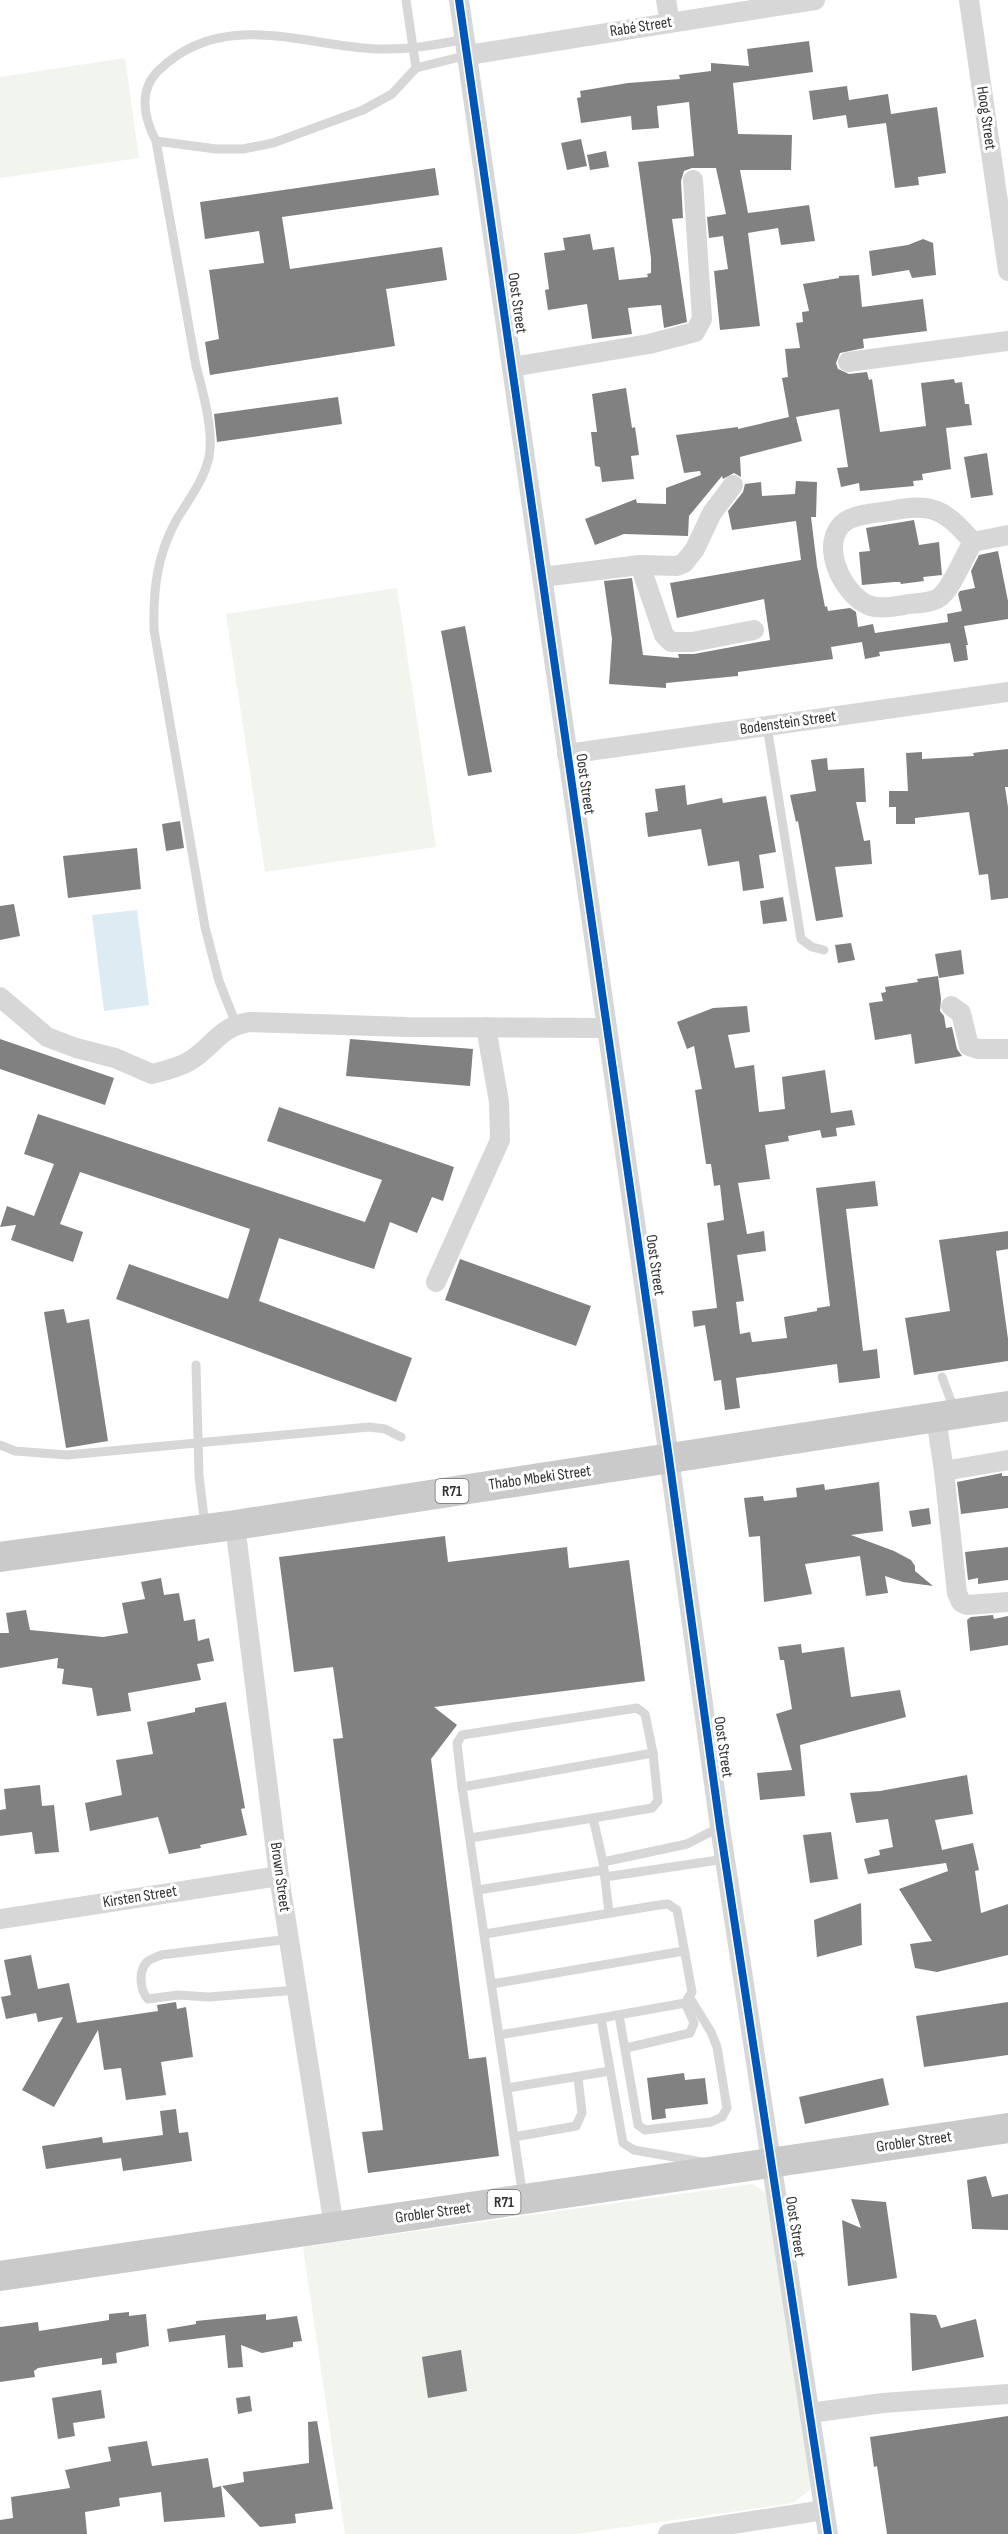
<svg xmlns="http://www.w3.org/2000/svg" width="1008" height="2534" font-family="'Sofia Sans Condensed',sans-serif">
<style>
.green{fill:#f1f5ed}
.water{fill:#ddebf3}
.building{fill:#818181}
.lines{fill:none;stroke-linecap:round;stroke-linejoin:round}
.lane{stroke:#d7d7d7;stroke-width:9}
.street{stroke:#d7d7d7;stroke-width:20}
.primary{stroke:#cacaca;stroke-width:30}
.cycleway-casing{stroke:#fff;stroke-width:11}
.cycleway{stroke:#0057b8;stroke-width:8}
.labels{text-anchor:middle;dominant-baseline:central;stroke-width:6;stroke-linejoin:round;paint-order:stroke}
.shield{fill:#fff;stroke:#707070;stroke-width:1.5}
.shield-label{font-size:15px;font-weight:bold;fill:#333}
.street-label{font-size:16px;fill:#333;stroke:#fff}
</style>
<rect width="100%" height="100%" fill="#fff"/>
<g class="green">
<path d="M125 58 139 158 0 178V77Z"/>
<path d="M397 588 436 847 265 872 226 614Z"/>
<path d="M752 2184 764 2191 771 2203 812 2470 810 2490 793 2503 576 2534H345L303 2247Z"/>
</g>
<path class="water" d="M137 910 149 1005 104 1011 92 915Z"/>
<g class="building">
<path d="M809 41 813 72 733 83 738 134 792 135 791 170H740L748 213 809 205 815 241 781 245 778 228 748 233 760 326 720 330 714 271 728 269 723 236 709 238 707 217 726 214 716 168H692L684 171 681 181 683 218 672 219 687 322 664 328 661 305 628 308 632 334 592 339 587 304 548 310 545 290 549 289 544 253 565 250 563 238 590 234 593 250 614 247 619 280 648 277 647 274 651 273V258L638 162 694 156 689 102 657 106 659 128 632 130 631 116 581 123 577 98 581 97 580 91 628 83 680 79 679 75 711 71V63L749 66 747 49Z"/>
<path d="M847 86 849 100 888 94 891 114 937 107 946 173 918 177 919 185 895 188 886 123 848 128 846 115 813 120 809 91Z"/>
<path d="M581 139 587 166 567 170 561 143Z"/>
<path d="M606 151 609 167 590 170 587 155Z"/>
<path d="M435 168 439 195 282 217 290 269 442 247 447 280 386 289 395 346 210 375 205 342 219 339 209 270 264 263 259 231 205 239 200 202Z"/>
<path d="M923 239 933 243 936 275 912 278 909 270 872 276 869 251 908 245Z"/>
<path d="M859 275 862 307 923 299 927 331 863 339 864 348 840 353 836 363 838 369 849 374 867 372 869 380 872 379 880 432 926 426 921 383 954 379 955 383 962 382 965 404H969L972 425 946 428 951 469 922 474 923 480 913 481 914 486 860 491 859 483 841 487 837 468 848 467 839 409 796 417 802 441 740 457 741 477 734 473 723 479 722 476 689 516 688 536 624 534 595 545 585 519 636 499 637 503 666 504V488L701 475 700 471 684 473 676 435 738 427V429L789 417 782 378 788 377 785 349 800 348 796 323 803 322 802 312 809 311 803 284 839 278V276Z"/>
<path d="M626 388 632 428 635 427 639 455 631 456 634 479 602 482 600 467 595 466 591 432H597L592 394Z"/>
<path d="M338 397 342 424 217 442 214 414Z"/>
<path d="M987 453 993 495 971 498 964 457Z"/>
<path d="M796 481 817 482 816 517H811L817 566 825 607 827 606 828 611 850 608 856 612 858 627 873 624 875 633 948 622 947 614 962 611 958 594 960 591 975 588 971 571 979 555 998 551 1008 601V619L964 626 968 645H966L968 660 954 662 950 643 879 652 880 656 865 659 862 642 831 647 833 659 738 672V676L666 683V688L609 684 612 639 604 581 632 578 643 655 679 658 678 654H694L770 640 764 599 677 618 670 583 801 560 796 521 732 530 728 511 743 492 745 484 761 482 762 496 795 494Z"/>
<path d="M914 520 919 545 939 542 942 575 923 577 924 581 901 584 900 582H894L862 585 859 552 870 551 866 528Z"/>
<path d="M465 626 492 772 468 776 441 631Z"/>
<path d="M1008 749V787H1005L1008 807V898L991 900 988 874 979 875 969 812 915 818V824H896V807H889V791H908L906 753 922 752V759L974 756 973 753 980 752Z"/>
<path d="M827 758 828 770 864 768 866 802H856L864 841 870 840 872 864 835 867 843 917 816 921 798 821 796 822 790 795 816 791 811 760Z"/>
<path d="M685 785 687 805 722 798 723 803 766 796 776 852 759 855 764 888 743 891 739 861 708 866 701 829 648 837 645 813 658 811 655 789Z"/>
<path d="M180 821 184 848 166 851 162 824Z"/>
<path d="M137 848 141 889 68 898 63 856Z"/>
<path d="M783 897 787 921 763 924 760 901Z"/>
<path d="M14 904 20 936 0 940V906Z"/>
<path d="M851 943 855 960 838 963 835 945Z"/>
<path d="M961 950 964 974 939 978 935 954Z"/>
<path d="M938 976 941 999 940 1011 944 1016 946 1028 952 1027 957 1049 962 1056 915 1064 911 1034 875 1040 869 1003 883 1001 881 993 886 992 885 987 918 982 917 979Z"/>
<path d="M747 1006 750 1032 728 1035 735 1068 754 1065 759 1112 785 1109 782 1077 825 1070 831 1113 852 1110 855 1125 836 1128 837 1136 822 1138 820 1130 788 1136 789 1141 765 1145 770 1179 738 1183 747 1234 764 1231 766 1251 737 1255 744 1301 736 1302 740 1334 750 1332 752 1342 787 1338 784 1317 817 1311V1308L830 1306 816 1188 875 1181 878 1206 846 1209 863 1351 877 1349 880 1378 839 1383 837 1364 736 1378 740 1408 725 1410 721 1380 714 1381 705 1325 694 1327 692 1311 717 1308 707 1223 724 1220 720 1185 714 1186 711 1164H706L695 1090 702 1089 694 1046 687 1049 677 1022 713 1008Z"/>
<path d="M0 1039 114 1078 105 1105 0 1069Z"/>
<path d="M350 1039 473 1049 470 1086 346 1076Z"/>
<path d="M279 1107 454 1167 443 1201 432 1197 417 1233 390 1222 374 1269 279 1238 259 1301 412 1358 396 1402 116 1299 129 1264 228 1299 250 1229 80 1172 60 1224 83 1232 73 1262 11 1240 16 1225 0 1227 7 1206 34 1216 54 1164 24 1154 38 1114 365 1222 382 1180 267 1141Z"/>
<path d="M1008 1231V1249L996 1251 1008 1339V1361L914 1375 905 1318 950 1311 939 1240Z"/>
<path d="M460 1259 591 1306 576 1346 445 1300Z"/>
<path d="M64 1309 67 1323 89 1319 108 1441 66 1448 44 1312Z"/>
<path d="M1002 1473V1476H1008V1508L961 1514 957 1482Z"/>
<path d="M879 1482 883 1531 851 1535 894 1551 911 1560 915 1566V1571L933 1586 903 1582 885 1576 888 1593 866 1596 860 1556 805 1564 812 1594 764 1602 760 1536 749 1537 744 1498 763 1496 764 1501 797 1497 796 1488 824 1484 825 1490Z"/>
<path d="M929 1508 931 1524 912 1527 909 1511Z"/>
<path d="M445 1536 448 1562 567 1547 569 1568 629 1560 645 1681 434 1707 457 1725 431 1759 469 2059 486 2057 499 2156 368 2173 362 2132 383 2130 333 1739 343 1738 333 1667 294 1672 279 1557Z"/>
<path d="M1008 1547V1580L978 1584V1578L968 1580 965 1552Z"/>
<path d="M161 1578 164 1595 179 1593 184 1621 195 1619 198 1641 209 1638 214 1661 197 1664 201 1680 128 1693 131 1711 97 1716 92 1688 62 1684 64 1669 57 1668 58 1658 0 1668V1633H9L6 1613 26 1610 30 1630 103 1637 128 1633 122 1603 145 1599 141 1582Z"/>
<path d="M993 1615 994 1619 1008 1616V1645L970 1651 967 1620 971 1617Z"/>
<path d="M801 1644 802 1653 844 1647 851 1697 900 1690 906 1717 800 1745 805 1796 760 1800 757 1773 792 1770 776 1714 792 1709 784 1660H780L778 1647Z"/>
<path d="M226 1702 245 1808 241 1809 247 1835 200 1845 201 1848 169 1854 158 1817 90 1831 85 1803 122 1795 116 1760 153 1754 147 1722 195 1712V1708Z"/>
<path d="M967 1775 973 1814 935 1820 942 1850 973 1843 979 1870 975 1871 981 1913 1008 1904V1955L937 1972 915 1968 910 1944 932 1941 899 1889 948 1871 946 1863 868 1874 864 1859 880 1855 879 1850 893 1847 888 1819 856 1823 850 1793 880 1791Z"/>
<path d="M40 1785 42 1806 54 1805 59 1852 35 1854 32 1832 0 1836V1810L6 1809 4 1789Z"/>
<path d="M831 1832 838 1879 810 1883 803 1835Z"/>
<path d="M861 1903 862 1945 817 1957 814 1920Z"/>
<path d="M31 1955 38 1989 69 1983 77 2023 158 2011 157 2005 176 2002 177 2009 186 2007 193 2057 161 2062 166 2095 126 2100 121 2068 104 2070 98 2030 54 2107 22 2090 63 2017 38 2022 36 2013 6 2019 1 1997 11 1995 4 1960Z"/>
<path d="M1008 2002V2055L924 2067 916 2016Z"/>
<path d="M684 2073 685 2080 705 2078 708 2104 665 2109 666 2118 652 2120 647 2078Z"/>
<path d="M883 2078 889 2105 805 2124 799 2097Z"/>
<path d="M176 2109 179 2133 188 2132 192 2161 123 2171 121 2158 46 2169 42 2146 102 2137 103 2143 163 2135 160 2111Z"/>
<path d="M986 2176 992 2197 1008 2194V2230L972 2229 967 2180Z"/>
<path d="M851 2199 886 2202 897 2278 848 2286 842 2220 861 2228Z"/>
<path d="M129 2312V2316L146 2314 149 2346 116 2353 117 2363 102 2365V2358L38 2368 34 2371 35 2377 0 2382V2327L38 2322 39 2331 109 2320V2314Z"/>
<path d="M910 2313 936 2315 941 2328 976 2319 984 2357 912 2371Z"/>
<path d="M266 2314V2320L297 2316 302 2341 293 2342V2347L262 2353 241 2345 243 2367 228 2368 225 2335 169 2342 167 2329 196 2324V2321Z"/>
<path d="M461 2350 467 2391 428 2398 422 2357Z"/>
<path d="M101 2390 105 2418 73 2423 75 2436 58 2439 52 2398Z"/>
<path d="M250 2396 252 2411 238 2414 236 2398Z"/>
<path d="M1008 2416V2534H887L877 2466 874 2467 870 2437Z"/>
<path d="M317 2421 333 2509 295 2514 296 2523 260 2527 222 2486 244 2482 243 2472 309 2463 308 2422Z"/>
<path d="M147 2441 152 2466 208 2458 213 2488 221 2486 225 2517 164 2522 161 2492 119 2498 120 2506 85 2512 87 2534H0V2520L13 2518 11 2497 70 2488 65 2470 111 2461 108 2447Z"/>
</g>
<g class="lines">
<g class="lane">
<path d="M406 0 416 68"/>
<path d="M156 141 216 149H243L273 143 363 110 392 94 416 68 468 55"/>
<path d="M767 726 801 939 812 947 824 950"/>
<path d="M236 1024 219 981 205 927 154 630C153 590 157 554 177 519 189 499 204 480 209 457 214 431 203 392 196 366L156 141C144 118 138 90 159 70 223 8 303 46 378 49 408 50 436 45 465 39"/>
<path d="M196 1365 199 1476 205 1526"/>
<path d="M942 1377 954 1409"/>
<path d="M0 1445 15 1451 67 1455 369 1427 385 1429 401 1437"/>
<path d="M462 1787 653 1753"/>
<path d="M470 1838 593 1818"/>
<path d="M603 1862 687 1844 720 1827"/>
<path d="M605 1877 725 1859"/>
<path d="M478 1890 604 1870"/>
<path d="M485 1934 659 1905 668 1904 677 1910 692 1992 685 2003 601 2018"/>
<path d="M289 1939 161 1955C157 1957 150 1959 147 1962 138 1971 140 1991 148 1999L178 1995 209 1997 297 1990"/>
<path d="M492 1984 684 1951"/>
<path d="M619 2015 638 2125 645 2130 711 2122 722 2117 727 2108 717 2047 711 2032 690 1998"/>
<path d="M499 2035 601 2018 623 2143 634 2150 702 2162"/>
<path d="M626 2048 690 2033 694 2023 685 2003"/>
<path d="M507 2088 610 2071"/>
<path d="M514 2137 576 2126 582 2113 578 2078"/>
<path d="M523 2197 462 1787 457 1743 462 1735 637 1708 645 1714 653 1753 658 1801 652 1808 593 1818 603 1862 609 1913"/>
</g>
<g class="street">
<path d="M459 0 669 1458 720 1827 828 2534"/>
<path d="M666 0 670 23"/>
<path d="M969 0 1008 271"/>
<path d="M468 55 815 0"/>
<path d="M848 362 1008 341"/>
<path d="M512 367 649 344 695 332 702 319 693 180"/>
<path d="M973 542C945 510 933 502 890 511 877 513 857 514 846 521 817 541 842 594 868 605 880 610 897 606 909 604 918 603 932 603 940 597 952 588 964 556 973 542L1008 535"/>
<path d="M640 565 677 566 684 563 695 549 712 513 733 485"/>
<path d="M542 577 640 565 664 635 671 642H692L754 630"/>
<path d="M567 754 1008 692"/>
<path d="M0 997 47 1037 76 1048 115 1058 152 1074C164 1071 177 1068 188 1062 213 1048 219 1026 250 1022L407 1027 607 1028"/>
<path d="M951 1006 961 1013 969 1046 978 1049H1008"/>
<path d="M436 1282 500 1140 499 1102 486 1027"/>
<path d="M936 1418 944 1471 957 1593 961 1602 967 1605 1008 1602"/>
<path d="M944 1471 1008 1460"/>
<path d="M235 1525 279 1876 334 2227"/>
<path d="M0 1919 279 1876"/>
<path d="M810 2413 883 2403 1008 2394"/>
<path d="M668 2534 824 2510"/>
</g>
<g class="primary">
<path d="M0 1557 235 1525 1008 1406"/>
<path d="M0 2276 1008 2128"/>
</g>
<defs>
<path id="cycleway" d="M459 0 669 1458 720 1827 828 2534"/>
</defs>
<use href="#cycleway" class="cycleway-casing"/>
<use href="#cycleway" class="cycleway"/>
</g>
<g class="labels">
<g class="shield">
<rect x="435.5" y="1479" width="33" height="24" rx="4.5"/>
<rect x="487.5" y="2190" width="33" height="24" rx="4.5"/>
</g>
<g class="shield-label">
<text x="452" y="1491">R71</text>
<text x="504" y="2202">R71</text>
</g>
<g class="street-label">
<text transform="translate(641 27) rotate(-9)">Rabé Street</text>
<text transform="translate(986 118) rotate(82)">Hoog Street</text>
<text transform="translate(517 303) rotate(82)">Oost Street</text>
<text transform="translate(788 723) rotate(-8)">Bodenstein Street</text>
<text transform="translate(585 784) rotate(82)">Oost Street</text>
<text transform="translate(655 1265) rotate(82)">Oost Street</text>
<text transform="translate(540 1478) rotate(-8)">Thabo Mbeki Street</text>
<text transform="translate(723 1747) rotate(82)">Oost Street</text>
<text transform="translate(280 1877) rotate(82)">Brown Street</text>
<text transform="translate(140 1897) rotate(-9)">Kirsten Street</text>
<text transform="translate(914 2142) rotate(-8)">Grobler Street</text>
<text transform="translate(433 2213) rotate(-8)">Grobler Street</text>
<text transform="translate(795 2227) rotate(81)">Oost Street</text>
</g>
</g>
</svg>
